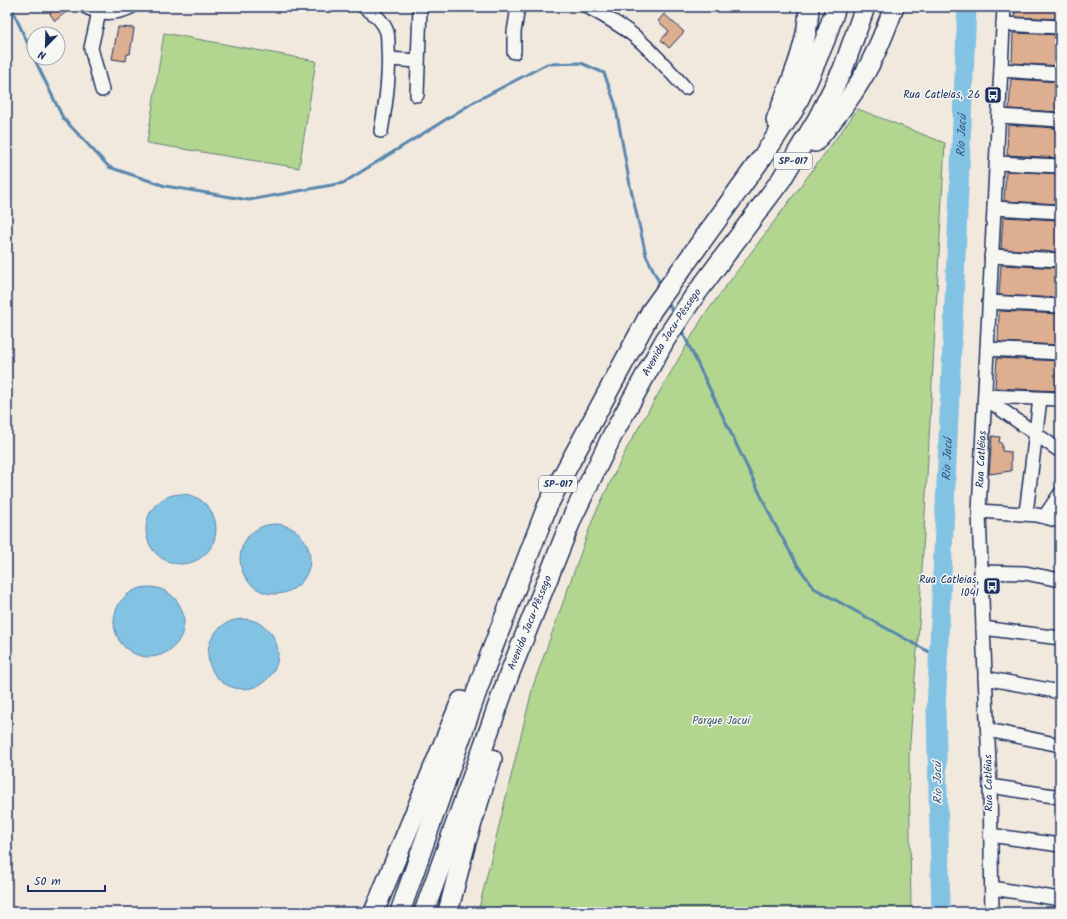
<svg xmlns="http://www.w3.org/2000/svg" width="1067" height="919" font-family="Kalam,sans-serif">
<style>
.green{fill:#b2d590;stroke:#668277}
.water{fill:#82c2e2;stroke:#5987ad}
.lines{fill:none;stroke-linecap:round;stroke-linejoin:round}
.stream{stroke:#5987ad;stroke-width:3}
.river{stroke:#82c2e2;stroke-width:19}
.building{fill:#deae90;stroke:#1b2f5e}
.minor-casing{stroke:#1b2f5e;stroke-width:16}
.highway-casing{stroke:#1b2f5e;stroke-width:22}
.minor{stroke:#f6f6f2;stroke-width:13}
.highway{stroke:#f6f6f2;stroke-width:19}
.labels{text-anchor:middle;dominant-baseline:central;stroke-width:3;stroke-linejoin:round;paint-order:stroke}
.shield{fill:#f6f6f2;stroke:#5d6b8a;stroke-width:1}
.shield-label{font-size:10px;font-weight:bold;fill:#1b2f5e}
.poi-label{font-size:11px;fill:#1b2f5e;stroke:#f6f6f2;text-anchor:end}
.street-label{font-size:11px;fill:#1b2f5e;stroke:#f6f6f2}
.park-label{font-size:11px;fill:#41586a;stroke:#f6f6f2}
.water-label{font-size:12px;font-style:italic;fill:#35547f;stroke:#f6f6f2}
</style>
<rect width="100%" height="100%" fill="#f1e8de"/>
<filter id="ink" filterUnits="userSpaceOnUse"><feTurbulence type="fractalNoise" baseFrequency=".025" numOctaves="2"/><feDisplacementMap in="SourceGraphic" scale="8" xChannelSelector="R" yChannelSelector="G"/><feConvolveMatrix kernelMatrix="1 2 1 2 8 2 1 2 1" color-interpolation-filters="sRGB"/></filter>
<g filter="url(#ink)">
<g class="green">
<path d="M164 33 316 61 299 168 147 143Z"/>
<path d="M858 109 945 143 919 625 909 755 911 912H478L533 686 594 516 628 446 703 317Z"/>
</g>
<g class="water">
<circle cx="181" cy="529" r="35"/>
<circle cx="275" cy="559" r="35"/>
<circle cx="149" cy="622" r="35"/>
<circle cx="243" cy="654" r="35"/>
</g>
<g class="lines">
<g class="stream">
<path d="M11 7 34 57"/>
<path d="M34 58 63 118 109 167 165 186 249 200 343 183 474 102 547 64 581 63 604 73 615 103 630 185 646 255 661 286"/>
<path d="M667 300 674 315"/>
<path d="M681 329 774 523 798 566 814 588 938 657"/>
</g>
<path class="river" id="s1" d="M941 912 936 711 967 7"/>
</g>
<g class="building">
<path d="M55 7H72L55 21 50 14 51 13 50 11Z"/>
<path d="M1018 7H1060V19L1014 17 1015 11H1018Z"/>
<path d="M664 14 684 32 669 48 661 40 669 31 658 21Z"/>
<path d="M118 27 134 28V29L130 54H127L126 61 112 59Z"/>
<path d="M1013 33 1060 35V66L1012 63Z"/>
<path d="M1011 79 1060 82V112L1009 109Z"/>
<path d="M1008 125 1056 128 1055 132H1059V134H1060V158L1007 155Z"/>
<path d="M1006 171 1060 174V204L1004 201Z"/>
<path d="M1003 217 1057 220 1056 230H1059L1058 252 1001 249Z"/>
<path d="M1001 265 1060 268V298L999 295Z"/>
<path d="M999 311 1060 314 1059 345 998 342Z"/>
<path d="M997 358 1060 361V391L995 388Z"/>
<path d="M992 436 1000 437 999 442 1002 444V451L1011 452V471L989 474Z"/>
</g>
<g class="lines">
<defs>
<g id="minor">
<path d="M86 7C102 15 116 14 131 7"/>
<path d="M364 7C374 13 383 20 387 32 388 36 388 42 388 47 390 75 386 104 381 131"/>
<path d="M588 7C604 16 619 24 633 35 652 50 669 70 685 88"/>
<path d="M99 12 91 48 102 90"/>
<path d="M1003 24 1060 27"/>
<path d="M514 52V32L518 7"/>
<path d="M389 59 418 61"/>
<path d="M1001 70 1060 74"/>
<path d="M417 95 420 7"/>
<path d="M999 116 1060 120"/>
<path d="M997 163 1060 166"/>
<path d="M994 208 1060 212"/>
<path d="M991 256 1060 260"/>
<path d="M989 302 1060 306"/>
<path d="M987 349 1060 353"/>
<path d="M985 396 1060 399"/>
<path d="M985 398 1060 451"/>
<path d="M979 511 1037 515 1060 521"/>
<path d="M1026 513 1040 399"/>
<path d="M1045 516 1060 494"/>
<path d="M981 572 1025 573 1060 580"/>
<path d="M983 628 1060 638"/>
<path d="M985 678 1060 692"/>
<path d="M988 730 1060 745"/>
<path d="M990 786 1060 797"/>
<path d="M990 835 1060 845"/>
<path d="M992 888 1060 899"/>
<path id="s2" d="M992 912 990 786 983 628 979 511 1004 7"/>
</g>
<g id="highway">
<path d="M776 120C790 83 808 47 809 7"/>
<path d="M815 142C832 122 848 102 861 80 875 57 885 32 894 7"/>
<path d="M374 912 461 701"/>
<path d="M400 912 485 668 547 507 561 479 652 310 763 156 793 111 808 80 825 40 836 7"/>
<path id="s3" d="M424 912 509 675 573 516 613 434 665 340 693 298 781 180 817 120 843 69 865 7"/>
<path d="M448 912 466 842 492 759"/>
</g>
</defs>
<use href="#minor" class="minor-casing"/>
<use href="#highway" class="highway-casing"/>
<use href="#minor" class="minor"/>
<use href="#highway" class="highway"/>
</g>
</g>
<defs>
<symbol id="bus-square" viewBox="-11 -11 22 22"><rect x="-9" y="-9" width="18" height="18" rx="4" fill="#1b2f5e" stroke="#f6f6f2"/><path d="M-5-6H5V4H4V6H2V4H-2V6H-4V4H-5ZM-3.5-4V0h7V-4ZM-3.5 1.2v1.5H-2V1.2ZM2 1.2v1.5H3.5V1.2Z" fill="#fff"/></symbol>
</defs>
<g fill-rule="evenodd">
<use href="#bus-square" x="983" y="85" width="20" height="20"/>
<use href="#bus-square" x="982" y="576" width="20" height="20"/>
</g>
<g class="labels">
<g class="shield">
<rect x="774" y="153" width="38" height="16" rx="3"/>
<rect x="539" y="476" width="38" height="16" rx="3"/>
</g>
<g class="shield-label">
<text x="793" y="161">SP-017</text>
<text x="558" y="484">SP-017</text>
</g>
<g class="poi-label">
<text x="980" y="95">Rua Catleias, 26</text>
<text x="979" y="580">Rua Catleias,<tspan x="979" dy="13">1041</tspan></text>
</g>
<g class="street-label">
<text stroke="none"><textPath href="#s3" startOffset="632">Avenida Jacu-Pêssego</textPath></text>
<text stroke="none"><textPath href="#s2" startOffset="453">Rua Catléias</textPath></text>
<text stroke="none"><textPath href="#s3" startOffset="308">Avenida Jacu-Pêssego</textPath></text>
<text transform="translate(989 783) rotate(-91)">Rua Catléias</text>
</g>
<g class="park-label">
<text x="721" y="721">Parque Jacuí</text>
</g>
<g class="water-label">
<text stroke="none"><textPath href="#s1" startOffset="777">Rio Jacú</textPath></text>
<text stroke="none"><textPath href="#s1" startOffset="453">Rio Jacú</textPath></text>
<text transform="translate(938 783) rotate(-91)">Rio Jacú</text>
</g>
</g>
<rect width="1067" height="919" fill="none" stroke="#f6f6f2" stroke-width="24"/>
<rect x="12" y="12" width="1043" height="895" fill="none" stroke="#1b2f5e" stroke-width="1.5" filter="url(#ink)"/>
<g transform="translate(46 46) rotate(203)"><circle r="19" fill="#f6f6f2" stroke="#9ea6b7"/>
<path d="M0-3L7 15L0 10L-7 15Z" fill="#1b2f5e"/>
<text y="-6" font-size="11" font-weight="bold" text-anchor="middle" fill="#1b2f5e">N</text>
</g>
<path d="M28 885v6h77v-6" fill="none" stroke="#1b2f5e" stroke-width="2"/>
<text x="34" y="885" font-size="12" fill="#1b2f5e" stroke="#f6f6f2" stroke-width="3" paint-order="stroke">50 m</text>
</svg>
